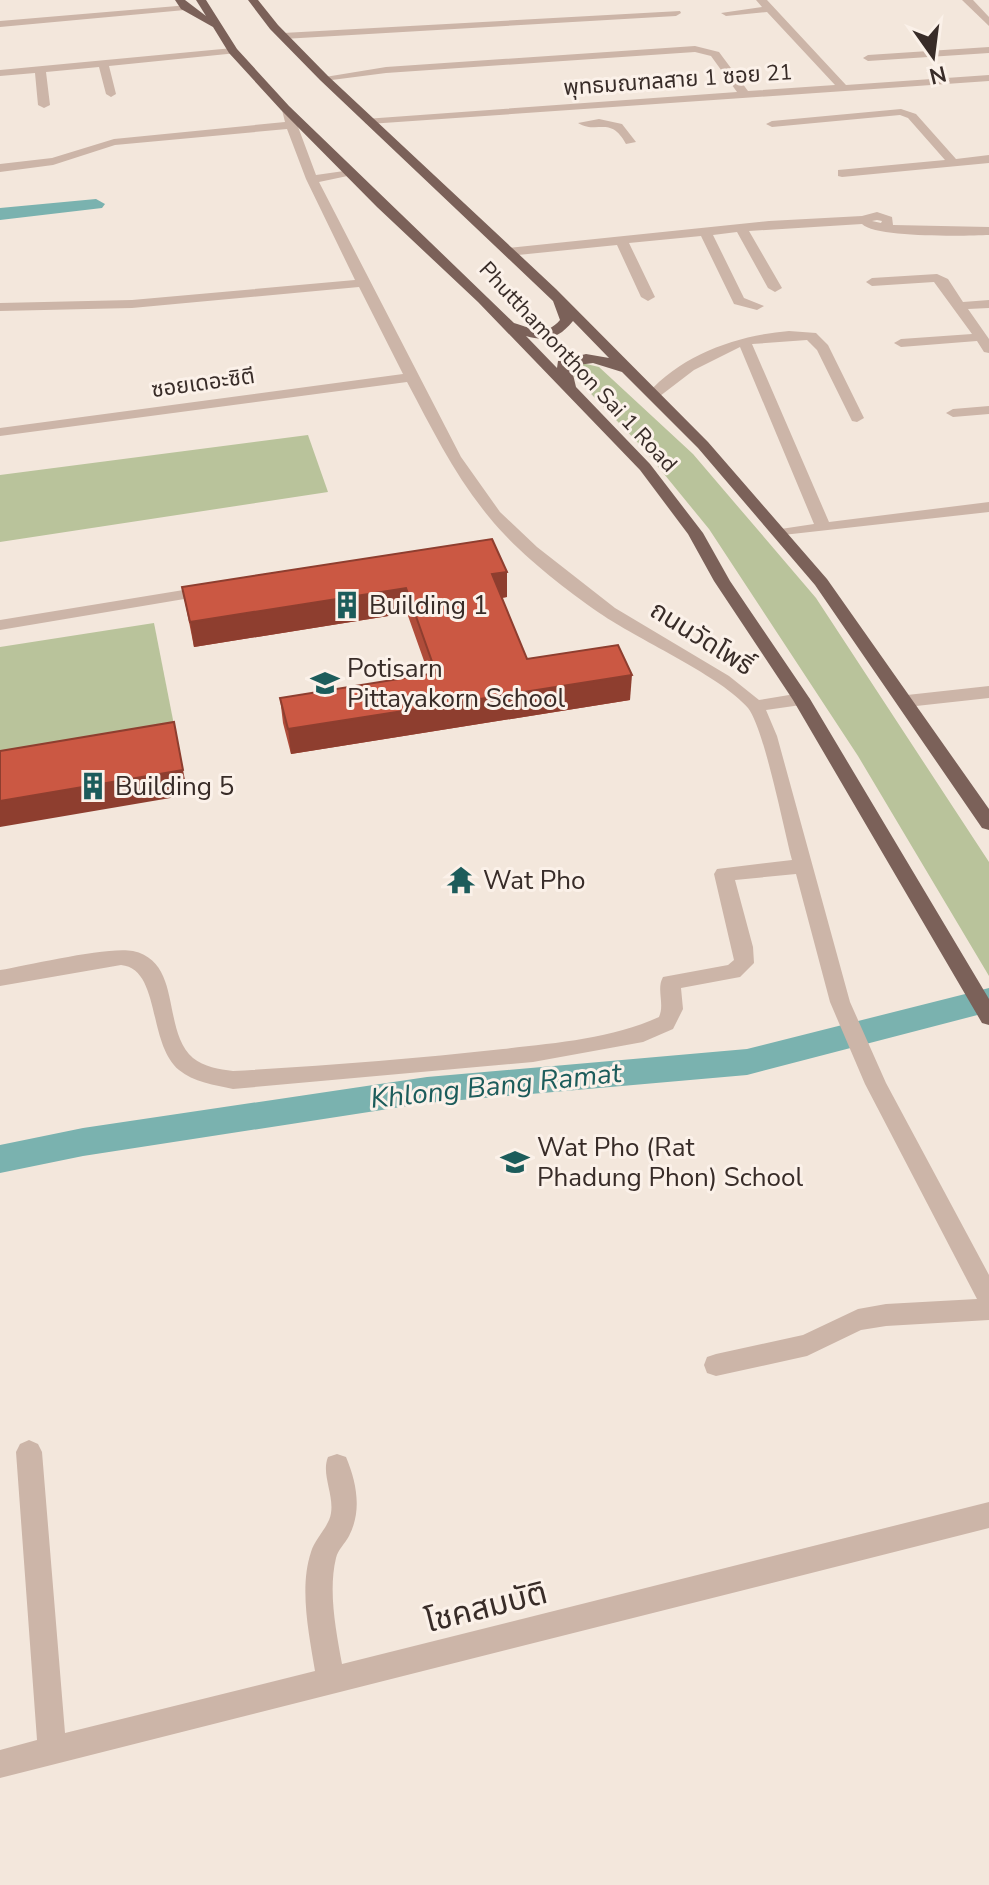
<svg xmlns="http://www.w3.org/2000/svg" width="989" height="1885" font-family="'Nunito Sans','Noto Sans Thai',sans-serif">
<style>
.green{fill:#b9c39b}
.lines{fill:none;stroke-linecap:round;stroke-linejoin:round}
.canal{fill:#7ab2af;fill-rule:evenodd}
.minor{fill:#ccb5a8;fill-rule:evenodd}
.major{fill:#7b6159;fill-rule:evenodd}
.wall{fill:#af4c3a}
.shaded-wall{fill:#8e3e2f}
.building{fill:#cb5843;stroke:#8e3e2f;stroke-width:2}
.labels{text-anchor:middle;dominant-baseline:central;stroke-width:6;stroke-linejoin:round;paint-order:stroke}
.far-street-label{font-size:22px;fill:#382c28;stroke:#fbf1e9}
.poi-label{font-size:26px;fill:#382c28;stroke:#fbf1e9;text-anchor:start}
.street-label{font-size:26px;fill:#382c28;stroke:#fbf1e9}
.water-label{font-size:28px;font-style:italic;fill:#1c5c5b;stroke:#fbf1e9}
.near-street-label{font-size:32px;fill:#382c28;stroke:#fbf1e9}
</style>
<rect width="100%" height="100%" fill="#f3e7dc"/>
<g class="green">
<path d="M582 363 599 367 693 454 816 598 989 862V976L858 756 709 529 642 447 573 375 570 369Z"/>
<path d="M308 435 328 492 0 542V475Z"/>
<path d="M154 623 174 725 0 753V647Z"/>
</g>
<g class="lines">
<g class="canal">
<path d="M96 199 105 204 102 208 0 220V208Z"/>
<path d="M989 988V1012L747 1075 427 1103 83 1156 0 1173V1145L83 1128 427 1077 747 1049Z"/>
</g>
<g class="minor">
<path d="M756 0H767L846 85 989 75V81L369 124 365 123V119L737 92 711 56 695 52 386 73 324 81 319 78 386 67 695 46 719 52 748 91 835 85 767 12 726 16 721 13 762 7Z"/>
<path d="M962 0H973L989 17V26Z"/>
<path d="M189 5 190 7 185 10 0 27V21Z"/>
<path d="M680 11 681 13 676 16 283 39 278 36 283 33Z"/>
<path d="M989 47V53L868 61 863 58 868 55Z"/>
<path d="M233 48 237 49V53L109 66 116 94 111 97 106 94 99 67 46 72 50 105 44 108 38 105 35 73 0 76V70Z"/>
<path d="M281 106 291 108 316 175 351 170 357 174 319 182 461 457 500 512 537 547 615 608 729 676 759 700 801 693 810 699 801 705 766 710 777 736 850 1002 886 1083 989 1275V1320L886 1326 861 1330 807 1356 716 1376 707 1373 704 1365 707 1357 716 1354 803 1335 858 1309 886 1304 977 1299 865 1084 830 1002 796 874 735 880 753 947 754 963 740 977 681 988 683 1009 673 1029 643 1042 533 1062 233 1089C215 1085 193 1082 179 1070 147 1043 161 969 121 965L0 986V970C30 965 108 946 133 951 183 962 161 1030 193 1058 204 1067 219 1069 233 1071 323 1066 413 1059 503 1049 554 1043 611 1039 659 1017 665 1004 656 989 663 977L728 965 734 960 714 874 717 869 792 860C784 830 764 728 748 708 722 677 641 641 604 616 567 591 517 552 489 517 455 476 432 429 407 382L0 436V428L403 374 359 287 132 308 0 311V303L132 300 355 280 306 179 287 129 115 145 53 165 0 172V164L52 158 114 139 285 122Z"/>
<path d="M901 109 916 114 956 159 989 155V163L842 177 838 176V170L945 160 908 118 900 115 772 127 766 124 772 121Z"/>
<path d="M599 119 622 124 636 142 626 144C610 115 598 135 578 123Z"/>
<path d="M877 212 892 217 893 225 989 227V235C966 236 876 238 862 224L749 231 782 288 775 292 768 288 737 232 713 235 744 298 764 306 757 310 734 304 701 236 629 243 655 297 648 301 641 297 617 245 508 256 502 252 508 248 769 221 862 216ZM877 220 882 221 881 223 872 221Z"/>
<path d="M937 274 948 279 963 302 989 300V308L968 309 989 339V353L984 352 977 341 901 347 894 343 901 339 972 334 934 282 872 286 866 282 872 278Z"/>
<path d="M789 331 816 333 828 345 864 418 857 422 852 421 817 350 807 340 752 344 829 522 989 502V512L774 536V530L814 524 740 347 694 370 660 396H650L648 393C683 354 738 335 789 331Z"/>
<path d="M989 406V414L953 417 946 413 953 409Z"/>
<path d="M208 586 216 591 214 594 0 630V620Z"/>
<path d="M989 686V698L907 707 898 701 907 695Z"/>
<path d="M29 1440 38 1444 42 1452 65 1733 315 1671C309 1634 299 1588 311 1552 315 1538 329 1527 331 1513 334 1494 321 1474 328 1457L337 1454 346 1457C357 1483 362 1511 349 1536 345 1544 338 1549 336 1558 328 1591 336 1631 342 1664L989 1502V1528L0 1778V1750L37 1740 16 1452 20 1444Z"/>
</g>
<path class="major" d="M175 0H185L206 16 196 0H206L237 49 289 106 514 323C534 329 545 337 560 320L553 301 320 80 270 29 248 0H258L278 25 328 76 556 289 708 442 827 579 989 809V830L982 828 815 585 698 448 622 372 593 363 571 366 576 387 650 464 703 533 730 581 810 699 989 999V1025L982 1023 793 700 714 581 688 534 640 470 478 302 377 207 281 110 229 53 213 27 181 9ZM573 321 609 358 586 354 558 361 557 368 526 336C547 342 559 338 573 321Z"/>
</g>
<path class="wall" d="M507 572V597L502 598 527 659 630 700 291 754 283 723 280 698 429 675 407 613 194 647 182 587Z"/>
<g class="shaded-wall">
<path d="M507 572V597L492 599V574Z"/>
<path d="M406 588 407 613 194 647 190 622Z"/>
<path d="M632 675 630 700 291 754 288 729Z"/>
<path d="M183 770 188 795 0 827V801Z"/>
</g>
<g class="building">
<path d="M492 539 507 572 492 574 527 659 618 645 632 675 288 729 280 698 436 673 406 588 190 622 182 587Z"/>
<path d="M174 722 183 770 0 801V751Z"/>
</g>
<defs>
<symbol id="building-bare" viewBox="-9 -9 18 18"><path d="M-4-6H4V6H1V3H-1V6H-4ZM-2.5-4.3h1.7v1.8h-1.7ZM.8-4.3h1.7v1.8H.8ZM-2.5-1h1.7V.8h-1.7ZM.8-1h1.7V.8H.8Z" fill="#1c5c5b" stroke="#fbf1e9" stroke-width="2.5" paint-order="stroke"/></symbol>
<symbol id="school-bare" viewBox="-9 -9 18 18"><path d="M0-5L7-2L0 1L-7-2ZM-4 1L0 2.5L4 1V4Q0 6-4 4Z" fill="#1c5c5b" stroke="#fbf1e9" stroke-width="2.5" paint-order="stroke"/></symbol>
<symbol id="temple-bare" viewBox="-9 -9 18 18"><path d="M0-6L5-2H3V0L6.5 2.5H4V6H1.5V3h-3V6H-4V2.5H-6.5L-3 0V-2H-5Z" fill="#1c5c5b" stroke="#fbf1e9" stroke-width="2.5" paint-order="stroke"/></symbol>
</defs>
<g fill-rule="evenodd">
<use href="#building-bare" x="327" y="585" width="40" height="40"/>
<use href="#school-bare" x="305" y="663" width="40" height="40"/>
<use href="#building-bare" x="73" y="766" width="40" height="40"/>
<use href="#temple-bare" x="441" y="860" width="40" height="40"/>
<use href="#school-bare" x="495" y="1142" width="40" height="40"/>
</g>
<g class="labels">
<g class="far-street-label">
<text transform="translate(678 80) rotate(-4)">พุทธมณฑลสาย 1 ซอย 21</text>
<text transform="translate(578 367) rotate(47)">Phutthamonthon Sai 1 Road</text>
<text transform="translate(203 383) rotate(-8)">ซอยเดอะซิตี</text>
</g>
<g class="poi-label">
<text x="369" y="605">Building 1</text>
<text x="347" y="668">Potisarn<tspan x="347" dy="30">Pittayakorn School</tspan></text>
<text x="115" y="786">Building 5</text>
<text x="483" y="880">Wat Pho</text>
<text x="537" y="1147">Wat Pho (Rat<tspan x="537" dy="30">Phadung Phon) School</tspan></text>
</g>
<g class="street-label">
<text transform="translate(702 638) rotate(32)">ถนนวัดโพธิ์</text>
</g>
<g class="water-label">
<text transform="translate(496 1086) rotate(-6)">Khlong Bang Ramat</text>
</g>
<g class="near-street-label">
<text transform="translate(486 1607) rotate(-14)">โชคสมบัติ</text>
</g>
</g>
<g transform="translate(933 56) rotate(166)" stroke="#fbf1e9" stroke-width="6" paint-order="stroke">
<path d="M0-6L14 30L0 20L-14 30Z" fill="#382c28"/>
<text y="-12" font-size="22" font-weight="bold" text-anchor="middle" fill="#382c28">N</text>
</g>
</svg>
